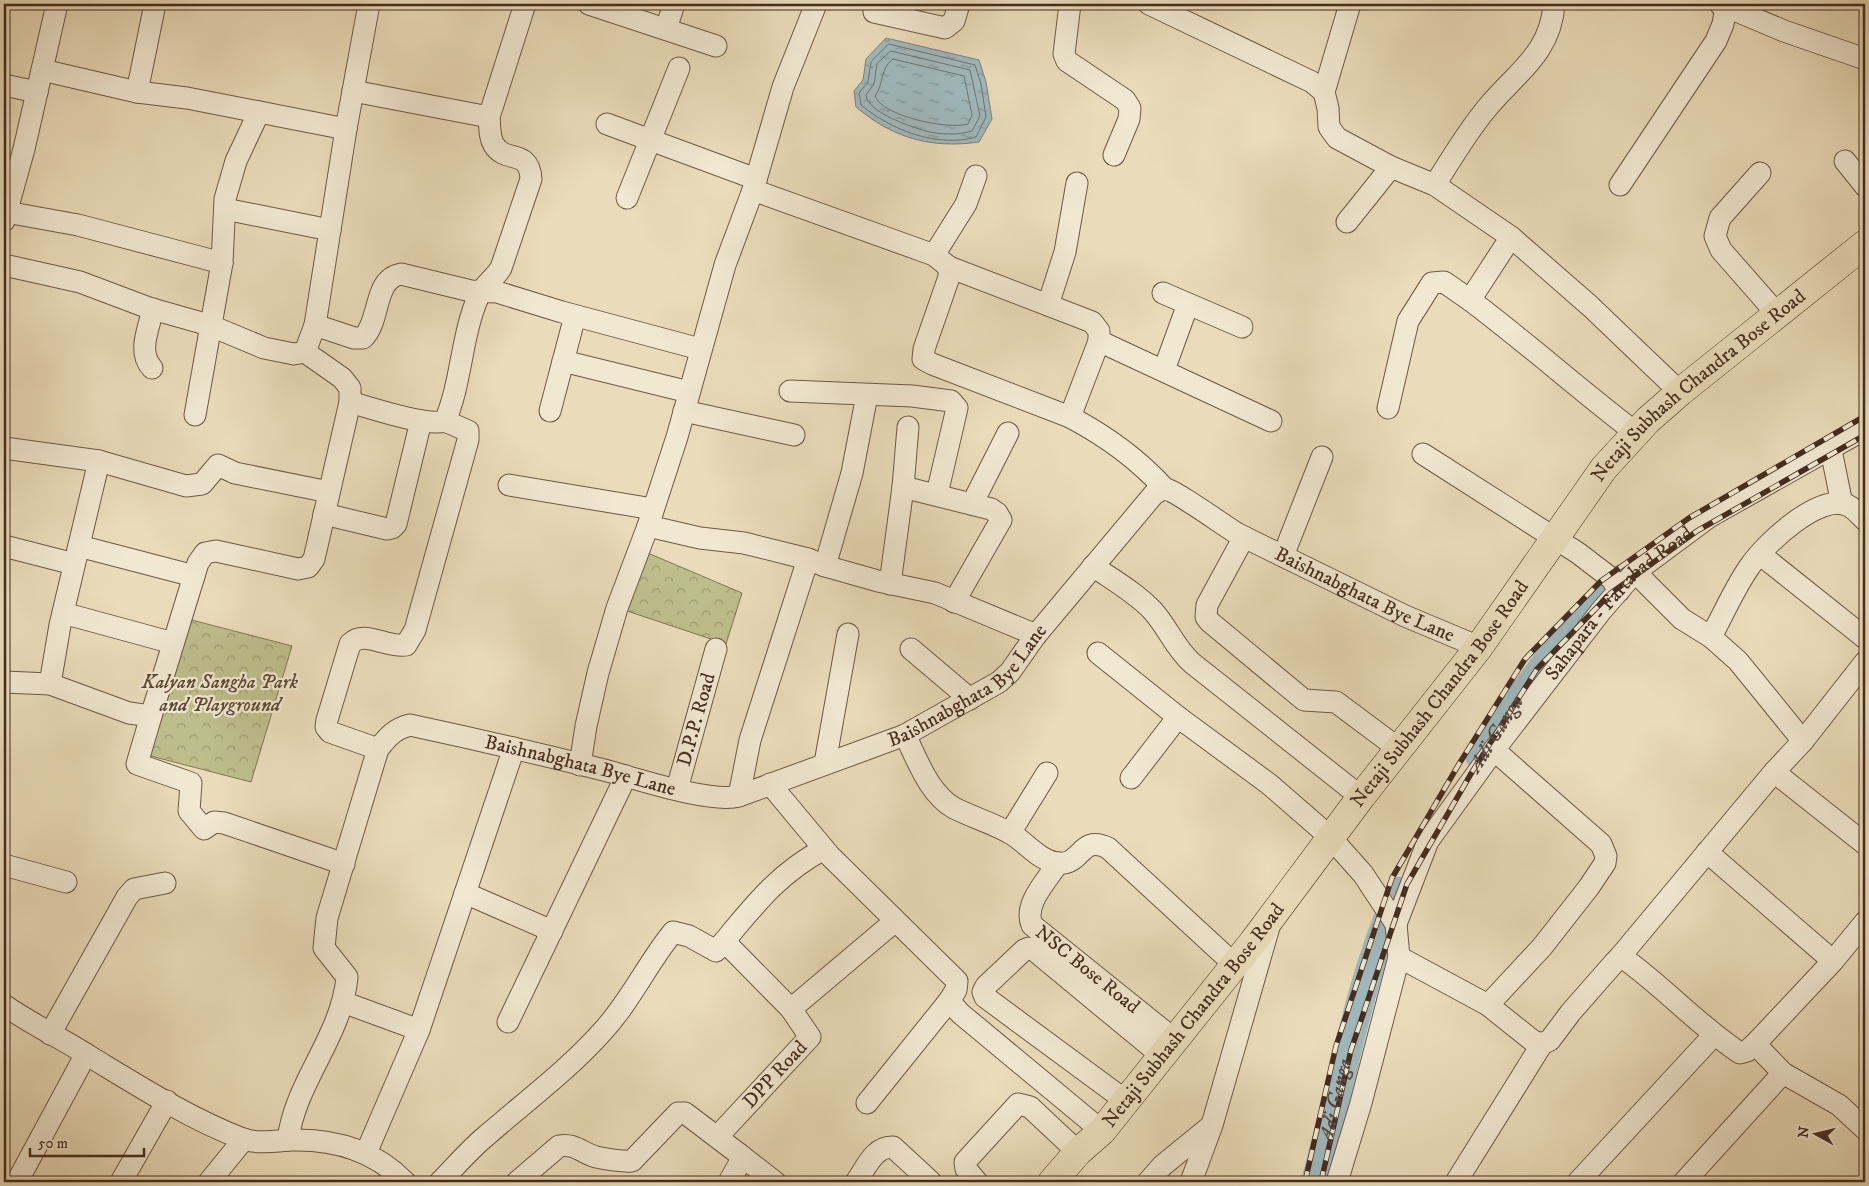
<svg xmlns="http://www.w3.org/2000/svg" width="1869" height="1186" font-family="'IM FELL DW Pica',serif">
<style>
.forest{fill:url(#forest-crowns);stroke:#827555}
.water{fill:url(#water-ripples);stroke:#7b807d}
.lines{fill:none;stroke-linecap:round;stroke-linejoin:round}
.shore{stroke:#72726e;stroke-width:1}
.river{stroke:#9fb8bc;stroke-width:28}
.minor-casing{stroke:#6e5846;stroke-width:23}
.major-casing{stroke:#452c1f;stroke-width:29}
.minor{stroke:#f1e8d2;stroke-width:21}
.major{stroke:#eadcba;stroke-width:28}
.rail-casing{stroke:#452c1f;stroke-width:5.5}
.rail{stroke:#f1e8d2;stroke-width:4;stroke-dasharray:11;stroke-linecap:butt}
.labels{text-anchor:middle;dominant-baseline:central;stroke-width:4.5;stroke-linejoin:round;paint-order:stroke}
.street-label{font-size:20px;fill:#452c1f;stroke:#f1e8d2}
.park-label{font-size:20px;font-style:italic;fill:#5d4935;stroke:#f1e8d2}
.water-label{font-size:21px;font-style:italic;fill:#57483e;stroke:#f1e8d2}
</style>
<defs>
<pattern id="forest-crowns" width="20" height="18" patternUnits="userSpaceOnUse" patternTransform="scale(1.25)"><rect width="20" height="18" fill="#bebe8b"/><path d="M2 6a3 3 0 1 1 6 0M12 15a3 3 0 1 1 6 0" fill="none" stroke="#9c9b71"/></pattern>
<pattern id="water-ripples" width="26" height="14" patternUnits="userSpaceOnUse" patternTransform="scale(1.25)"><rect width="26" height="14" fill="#9fb8bc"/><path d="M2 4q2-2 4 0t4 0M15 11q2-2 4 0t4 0" fill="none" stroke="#839698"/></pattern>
</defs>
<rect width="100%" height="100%" fill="#eadcba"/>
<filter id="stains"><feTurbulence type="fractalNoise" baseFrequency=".004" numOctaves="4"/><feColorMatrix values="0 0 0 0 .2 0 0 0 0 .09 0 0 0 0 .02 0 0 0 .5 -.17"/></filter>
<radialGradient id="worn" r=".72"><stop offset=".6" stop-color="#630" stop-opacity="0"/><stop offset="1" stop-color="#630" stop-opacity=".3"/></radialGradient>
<g class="forest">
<path d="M643 551 742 593 726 644 621 609Z"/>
<path d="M184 618 292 646 251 782 143 754Z"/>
</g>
<path class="water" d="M886 38 979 60 986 82 992 119 979 142C931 149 893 138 856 107L854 91 863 80 866 59Z"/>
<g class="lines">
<g class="shore">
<path d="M889 44 975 65 981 84 986 117 976 137C937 148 891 130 861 105L859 93 868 82 871 62Z"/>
<path d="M891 51 970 70 980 116 972 131C959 135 940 135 926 131 911 127 867 112 866 95L874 84 877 64Z"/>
<path d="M893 59 964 76 972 115 968 124C948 130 882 116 875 96 884 84 880 68 893 59Z"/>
</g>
<g class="river">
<path d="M1479 756C1524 693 1564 629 1622 578"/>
<path id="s1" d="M1315 1182C1342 1085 1357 984 1399 891"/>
</g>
<defs>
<g id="minor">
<path d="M589 4 716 46"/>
<path d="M1070 4 1064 54 1067 61 1125 100 1130 108 1129 119 1114 155"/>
<path d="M1149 4 1312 82 1324 92 1328 108 1329 127 1337 138 1391 167 1435 185 1511 237 1590 306 1680 392"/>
<path d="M1720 4 1784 31 1865 59"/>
<path d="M874 12 945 28 954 21 959 4"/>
<path d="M666 29 674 4"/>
<path d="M42 70 137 92 187 98 346 129 369 4"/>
<path d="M4 85 37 92"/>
<path d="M353 91 489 117"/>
<path d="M137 92 155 4"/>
<path d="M1324 92 1350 4"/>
<path d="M607 124 756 179"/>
<path d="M1845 161 1865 186"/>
<path d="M1760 173 1720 218 1715 236 1721 250 1778 315"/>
<path d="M1435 185C1451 159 1467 132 1487 108 1516 73 1551 53 1554 4"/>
<path d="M1620 185 1716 41 1723 24 1726 6"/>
<path d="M753 190 934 255 949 267V277L924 349 923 359 932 364 1070 417C1106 436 1138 459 1165 489"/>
<path d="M627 198 679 68"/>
<path d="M225 209 330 230"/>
<path d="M6 212 78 225 222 263"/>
<path d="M4 221 24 149 57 4"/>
<path d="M1347 222 1391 167"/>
<path d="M1511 237 1470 300C1527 343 1580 390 1636 433"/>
<path d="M934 255 966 204 976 176"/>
<path d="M4 265 80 282 149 308 209 325 264 348 294 354 305 352 315 325 346 129"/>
<path d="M949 267 1092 322 1099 331V341L1070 417"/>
<path d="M1163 293 1242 327"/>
<path d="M1048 305 1065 252 1077 183"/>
<path d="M315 325 354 338H363C381 321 373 279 401 274L471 291 497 292 562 312 700 349"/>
<path d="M1099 341 1271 421"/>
<path d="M563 361 689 392"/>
<path d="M152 368C137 352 149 328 153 309"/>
<path d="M1164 370 1188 304"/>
<path d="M790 391 912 396 951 401 957 408 937 494"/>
<path d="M350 402C371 408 427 427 445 421 462 382 461 335 479 295 484 285 495 278 501 268L531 179C529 148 506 164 494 145 489 137 490 126 489 117L525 4"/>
<path d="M1388 408 1408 321 1432 283 1444 282 1470 300"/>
<path d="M550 411 575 316"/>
<path d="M684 411 794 435"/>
<path d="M195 415 222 263 225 199 236 161 259 112"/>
<path d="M4 448 99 461 186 486 202 484 218 465 235 473 329 492"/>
<path d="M1831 450 1842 504"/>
<path d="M1423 454 1578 553 1612 579 1619 591"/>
<path d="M509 485 653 509"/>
<path d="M903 487 991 509 997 513 1001 520 954 602"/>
<path d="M972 504 1008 433"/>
<path d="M324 514 387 529 392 528 396 524 421 421"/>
<path d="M648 526 700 538 744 543 808 559 825 566 878 581 935 593 1036 635"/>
<path d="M1244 537 1207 605 1206 617 1210 622 1304 700 1336 702 1399 749"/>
<path d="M4 546 74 564"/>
<path d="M79 546 194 576"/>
<path d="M1761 555 1865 638"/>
<path d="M1283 556 1322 457"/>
<path d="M825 566 852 473 867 395"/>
<path d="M1093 566C1113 580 1136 593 1152 610 1168 627 1174 647 1192 663L1361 797"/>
<path d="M1635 572 1682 619 1711 637 1738 661 1803 741 1774 772 1865 844"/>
<path d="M890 584 903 487 908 427"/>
<path d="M63 613 173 643"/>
<path d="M1711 637C1724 613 1735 587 1750 566 1765 544 1819 493 1847 505 1854 508 1860 515 1865 520"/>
<path d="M911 649 970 699"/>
<path d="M1098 653 1178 717"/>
<path d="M4 682 50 684 129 713 151 716 198 563 205 553 216 551 298 569 308 567 314 559 350 402V388L342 378 305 352"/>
<path d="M50 684 60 625 99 461"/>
<path d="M151 716 137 764 191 783 189 811 204 829 214 822 224 823 344 864"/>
<path d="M905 735C917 759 929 794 954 808 972 817 992 823 1010 833 1026 842 1039 861 1058 863 1082 866 1080 834 1108 848L1235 965"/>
<path d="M1803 741 1865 662"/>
<path d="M378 749 330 732 326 727 327 720 350 644C364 629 386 648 406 645L415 630 468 440V431L445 421"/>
<path d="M825 763 848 634"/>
<path d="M580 765 586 726 598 673 617 608 648 526 677 437 725 265 753 190 783 87 816 4"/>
<path d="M1131 778 1178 717 1269 784 1330 837 1363 874 1396 924 1399 957 1361 1103 1337 1182"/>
<path d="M770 784 830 856 957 981 956 990 949 1001 961 1014 1102 1131"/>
<path id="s2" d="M677 789 716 649"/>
<path d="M739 796 750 740 808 559"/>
<path d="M1010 833 1047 773"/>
<path d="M1707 852 1833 961"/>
<path id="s3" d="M1058 863C1047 881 1023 904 1032 925L1175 1040"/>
<path d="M4 865 66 882"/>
<path d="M465 893 552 931"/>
<path id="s4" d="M1396 924 1428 841 1494 750 1601 611 1635 572 1709 517 1865 429"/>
<path d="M725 942 791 1009 894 922"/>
<path d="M1399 957 1488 1005 1533 1041 1542 1044 1550 1040 1571 1012 1614 963 1619 958 1626 960C1666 989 1699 1026 1740 1053L1747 1051 1755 1044 1833 961 1865 922"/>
<path d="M1619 958 1774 772"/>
<path d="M343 1002 419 1030"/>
<path d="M4 1005C31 1024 61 1038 89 1056 137 1085 190 1119 243 1139 258 1144 275 1141 292 1140 335 1139 375 1151 405 1182"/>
<path d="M1488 1005 1542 947 1589 887 1605 863 1606 856 1601 844 1494 750"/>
<path d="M508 1022 626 776"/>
<path d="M50 1034 127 897 134 889 165 883"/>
<path d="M1755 1044 1783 1073 1839 1105 1865 1129"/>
<path d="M1126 1101 985 997 983 992 986 986 1024 950 1029 948 1035 951 1162 1056"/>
<path d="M867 1103 949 1001"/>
<path id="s5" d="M718 1136 810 1037 791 1009"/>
<path id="s6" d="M288 1140C295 1082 342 1036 347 977L324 948 327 918 378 749C388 737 394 729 410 725 475 739 540 754 604 770 635 778 711 804 739 796L905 735 999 682 1010 672 1036 635 1154 494C1157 492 1161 490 1165 489 1172 488 1226 527 1238 534L1405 616 1479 647"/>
<path d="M366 1153 419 1030 514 748"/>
<path d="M739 1154 775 1182"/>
<path d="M17 1182 86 1054"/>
<path d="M121 1182 167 1101"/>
<path d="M209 1182 244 1139"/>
<path d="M440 1182C455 1167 469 1150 486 1136 525 1102 567 1071 602 1032 630 1002 647 964 673 932L689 936 716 951C751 910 775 875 824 849"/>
<path d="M517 1182 559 1146C575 1143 582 1153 596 1157 606 1159 622 1162 632 1161L678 1113H685L743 1157 729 1182"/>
<path d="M856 1182C866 1168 874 1146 893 1147L931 1182"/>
<path d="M977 1182 966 1169 965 1162 1018 1104 1030 1107 1078 1152"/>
<path d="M1148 1182 1162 1166 1211 1126"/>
<path d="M1191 1182 1212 1125 1269 927"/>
<path d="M1456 1182 1542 1044"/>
<path d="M1578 1182 1713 1036"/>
<path d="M1684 1182 1783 1073"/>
</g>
<g id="major">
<path id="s7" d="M1052 1182 1078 1152 1102 1131 1253 942 1361 797 1479 647 1604 468 1648 420 1680 392 1865 244"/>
</g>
</defs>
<use href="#minor" class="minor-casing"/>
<use href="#major" class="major-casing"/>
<use href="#minor" class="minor"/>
<use href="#major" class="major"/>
<defs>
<g id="rail">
<path d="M1305 1182 1336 1046 1392 878 1459 764 1525 659 1601 581 1689 518 1865 416"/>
<path id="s8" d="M1321 1182 1351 1050 1407 884 1472 772 1537 669 1611 593 1697 531 1865 435"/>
</g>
</defs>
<use href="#rail" class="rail-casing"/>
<use href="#rail" class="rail"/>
</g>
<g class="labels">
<g class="street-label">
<text stroke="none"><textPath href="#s7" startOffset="1029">Netaji Subhash Chandra Bose Road</textPath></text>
<text stroke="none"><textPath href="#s6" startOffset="1564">Baishnabghata Bye Lane</textPath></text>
<text stroke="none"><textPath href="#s4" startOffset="395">Sahapara - Fartabad Road</textPath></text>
<text stroke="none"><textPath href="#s6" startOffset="1054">Baishnabghata Bye Lane</textPath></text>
<text stroke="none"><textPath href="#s7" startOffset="624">Netaji Subhash Chandra Bose Road</textPath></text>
<text stroke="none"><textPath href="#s2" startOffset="72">D.P.P. Road</textPath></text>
<text stroke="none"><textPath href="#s6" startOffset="634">Baishnabghata Bye Lane</textPath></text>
<text stroke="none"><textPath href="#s3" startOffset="141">NSC Bose Road</textPath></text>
<text stroke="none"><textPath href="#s7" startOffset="219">Netaji Subhash Chandra Bose Road</textPath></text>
<text stroke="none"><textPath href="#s5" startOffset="84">DPP Road</textPath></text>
</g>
<g class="park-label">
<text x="220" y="682">Kalyan Sangha Park<tspan x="220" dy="23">and Playground</tspan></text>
</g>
<g class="water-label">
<text stroke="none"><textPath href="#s8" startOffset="485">Adi Ganga</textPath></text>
<text stroke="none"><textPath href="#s1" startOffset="84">Adi Ganga</textPath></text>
</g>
</g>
<rect width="1869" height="1186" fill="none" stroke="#eadcba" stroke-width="20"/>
<rect x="5" y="5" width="1859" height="1176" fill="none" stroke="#452c1f" stroke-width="2.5"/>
<rect x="10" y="10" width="1849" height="1166" fill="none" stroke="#452c1f"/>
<g transform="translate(1816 1134) rotate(278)" stroke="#f1e8d2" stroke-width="4" paint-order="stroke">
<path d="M0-4L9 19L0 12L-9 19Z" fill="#452c1f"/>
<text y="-8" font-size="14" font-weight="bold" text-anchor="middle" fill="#452c1f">N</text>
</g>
<path d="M30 1148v8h114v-8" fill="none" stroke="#452c1f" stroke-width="2.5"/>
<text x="38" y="1148" font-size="15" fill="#452c1f" stroke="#f1e8d2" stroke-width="4" paint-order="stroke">50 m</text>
<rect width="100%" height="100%" filter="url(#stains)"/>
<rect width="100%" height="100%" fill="url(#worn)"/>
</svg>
